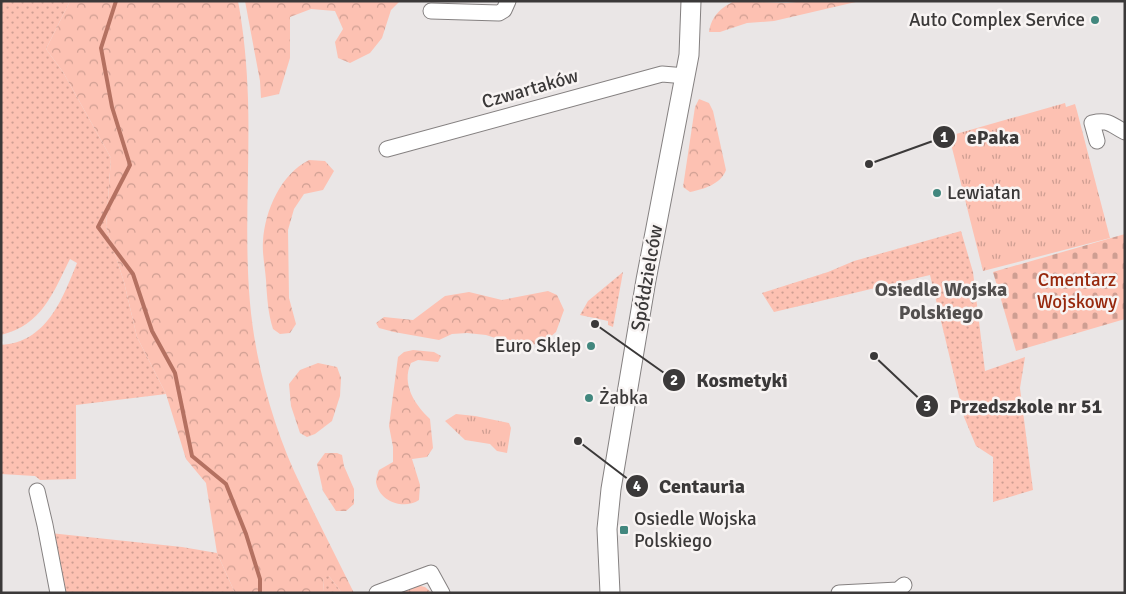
<svg xmlns="http://www.w3.org/2000/svg" width="1126" height="594" font-family="Signika,sans-serif">
<style>
.grass{fill:url(#grass-dots)}
.forest{fill:url(#forest-crowns)}
.cemetery{fill:url(#cemetery-stones)}
.park{fill:url(#park-tufts)}
.lines{fill:none;stroke-linecap:round;stroke-linejoin:round}
.stream{stroke:#b47161;stroke-width:4}
.minor-casing{stroke:#858181;stroke-width:17}
.tertiary-casing{stroke:#858181;stroke-width:21}
.minor{stroke:#fff;stroke-width:15}
.tertiary{stroke:#fff;stroke-width:19}
.poi-dot{fill:#42877e;stroke:#f8f4f3;stroke-width:2}
.labels{text-anchor:middle;dominant-baseline:central;stroke-width:5;stroke-linejoin:round;paint-order:stroke}
.poi-label{font-size:19px;fill:#3b3939;stroke:#f8f4f3;text-anchor:start}
.street-label{font-size:19px;fill:#3b3939;stroke:#f8f4f3}
.park-label{font-size:19px;fill:#97280d;stroke:#f8f4f3}
.neighbourhood-label{font-size:20px;font-weight:bold;fill:#53504f;stroke:#f8f4f3}
.leader{fill:none;stroke:#3b3939;stroke-width:2}
.callout-dot{fill:#3b3939;stroke:#f8f4f3;stroke-width:2}
.mark-label{font-size:15px;text-anchor:middle;font-weight:bold;fill:#fff}
.callout-label{font-size:20px;text-anchor:middle;font-weight:bold;fill:#3b3939;stroke:#f8f4f3;stroke-width:5;stroke-linejoin:round;paint-order:stroke}
</style>
<defs>
<pattern id="grass-dots" width="8" height="8" patternUnits="userSpaceOnUse" patternTransform="scale(1.25)"><rect width="8" height="8" fill="#fdc1b2"/><path d="M2 2h.1M6 6h.1" fill="none" stroke="#ce9e92" stroke-width="1.8" stroke-linecap="round"/></pattern>
<pattern id="forest-crowns" width="20" height="18" patternUnits="userSpaceOnUse" patternTransform="scale(1.25)"><rect width="20" height="18" fill="#fdc1b2"/><path d="M2 6a3 3 0 1 1 6 0M12 15a3 3 0 1 1 6 0" fill="none" stroke="#ce9e92"/></pattern>
<pattern id="cemetery-stones" width="16" height="16" patternUnits="userSpaceOnUse" patternTransform="scale(1.25)"><rect width="16" height="16" fill="#fdc1b2"/><path d="M2 7V4a2 2 0 0 1 4 0v3zM10 15v-3a2 2 0 0 1 4 0v3z" fill="#ce9e92"/></pattern>
<pattern id="park-tufts" width="24" height="20" patternUnits="userSpaceOnUse" patternTransform="scale(1.25)"><rect width="24" height="20" fill="#fdc1b2"/><path d="M3 7l-1-3M5 7V3M7 7l1-3M15 17l-1-3M17 17v-4M19 17l1-3" fill="none" stroke="#ce9e92"/></pattern>
</defs>
<rect width="100%" height="100%" fill="#eae6e6"/>
<g class="grass">
<path d="M1 1H70L46 49 63 72 111 158 106 226 124 282 137 337 166 394 76 405V479L40 480 35 476 1 474V345C47 342 62 300 77 263L70 259C53 293 42 325 1 335Z"/>
<path d="M961 231 973 272 985 371 1025 357 1020 388 1033 490 993 502V457L976 446 964 417 930 275 774 312 762 293 828 272 854 261Z"/>
<path d="M623 272 613 327 608 325V321L580 315 588 301Z"/>
<path d="M50 533 182 547 217 553 235 593H60Z"/>
<path d="M324 576H329L342 593H323Z"/>
</g>
<g class="forest">
<path d="M70 1H238C244 33 247 66 248 99 250 167 244 235 250 303 255 359 271 419 294 471 313 512 334 552 354 593H342L329 576 324 577 323 593H235L217 553 206 483 186 459 166 394 137 337 124 282 106 226 111 158 63 72 46 49Z"/>
<path d="M245 1H400L391 10 382 38 370 53 350 63 338 58 335 42 343 29 335 11 311 9 290 17V58L279 94 261 98 260 81Z"/>
<path d="M734 1 787 3 806 1H860L774 21 747 23 720 32H709C712 15 720 9 734 1Z"/>
<path d="M699 99 709 103 713 111 726 170C721 184 704 189 690 192L683 187 695 107Z"/>
<path d="M309 160 325 161 334 171 323 190 304 194 294 209 288 230 289 298 296 324 290 333 280 334 273 329C268 313 267 297 266 280 265 267 262 253 263 241 265 210 281 174 309 160Z"/>
<path d="M548 291 557 295 564 310 556 332 542 344 517 345 486 335 467 333 452 334 439 340 394 332 379 328 376 323 384 317 413 320 445 296 469 292 502 300Z"/>
<path d="M413 350 434 352 441 356 438 362 418 360 411 363C401 384 415 405 430 419L433 448 427 457 412 459 420 485 419 500C404 510 379 502 376 482 376 478 378 473 379 470L393 462V447L389 426 398 357 404 352Z"/>
<path d="M318 363 337 367 341 378 340 396 332 421 315 434 307 437 300 433 291 406 289 384 300 370Z"/>
<path d="M325 453H337L342 455 344 466 354 489V504L346 511H336L323 491 317 464Z"/>
<path d="M416 585 425 587 432 593H392Z"/>
</g>
<path class="cemetery" d="M1125 234V319L1016 351 993 272Z"/>
<g class="park">
<path d="M1065 103 1066 107 1075 104 1077 111 1110 238 983 271 949 136Z"/>
<path d="M456 414 475 416 509 423 511 428 507 453 497 451 490 444 465 440 445 421Z"/>
</g>
<g class="lines">
<path class="stream" d="M116 1 101 48 112 107 130 165 98 227 133 274 152 331 175 373 192 456 226 484 246 534 260 579V593"/>
<defs>
<g id="minor">
<path d="M431 11 499 13 504 10 508 1"/>
<path d="M1097 141 1092 123C1109 119 1111 125 1125 132"/>
<path d="M387 149 662 74 686 76"/>
<path d="M37 491 45 525 58 593"/>
<path d="M377 593 431 573 442 593"/>
<path d="M839 593 898 590 904 585"/>
</g>
<path id="tertiary" d="M610 593 607 529 611 489 646 280 689 55 691 1"/>
</defs>
<use href="#minor" class="minor-casing"/>
<use href="#tertiary" class="tertiary-casing"/>
<use href="#minor" class="minor"/>
<use href="#tertiary" class="tertiary"/>
</g>
<g class="poi-dot">
<circle cx="1095" cy="20" r="5"/>
<circle cx="937" cy="193" r="5"/>
<circle cx="591" cy="346" r="5"/>
<circle cx="589" cy="398" r="5"/>
<rect x="619" y="525" width="10" height="10" rx="2.5"/>
</g>
<g class="labels">
<g class="poi-label">
<text x="1085" y="20" text-anchor="end">Auto Complex Service</text>
<text x="947" y="193">Lewiatan</text>
<text x="581" y="346" text-anchor="end">Euro Sklep</text>
<text x="599" y="398">Żabka</text>
<text x="634" y="519">Osiedle Wojska<tspan x="634" dy="22">Polskiego</tspan></text>
</g>
<g class="street-label">
<text transform="translate(530 89) rotate(-16)">Czwartaków</text>
<text transform="translate(647 278) rotate(-80)">Spółdzielców</text>
</g>
<g class="park-label">
<text x="1077" y="280">Cmentarz<tspan x="1077" dy="22">Wojskowy</tspan></text>
</g>
<g class="neighbourhood-label">
<text x="941" y="289">Osiedle Wojska<tspan x="941" dy="23">Polskiego</tspan></text>
</g>
</g>
<path class="leader" d="M869 164L944 137M595 324L674 380M874 356L927 406M578 441L637 486"/>
<g class="callout-dot">
<circle cx="869" cy="164" r="5"/>
<circle cx="595" cy="324" r="5"/>
<circle cx="874" cy="356" r="5"/>
<circle cx="578" cy="441" r="5"/>
<circle cx="944" cy="137" r="12"/>
<circle cx="674" cy="380" r="12"/>
<circle cx="927" cy="406" r="12"/>
<circle cx="637" cy="486" r="12"/>
</g>
<g class="mark-label">
<text x="944" y="142">1</text>
<text x="674" y="385">2</text>
<text x="927" y="411">3</text>
<text x="637" y="491">4</text>
</g>
<g class="callout-label">
<text x="993" y="144">ePaka</text>
<text x="742" y="387">Kosmetyki</text>
<text x="1026" y="413">Przedszkole nr 51</text>
<text x="702" y="493">Centauria</text>
</g>
<rect width="1126" height="594" fill="none" stroke="#3b3939" stroke-width="5"/>
</svg>
